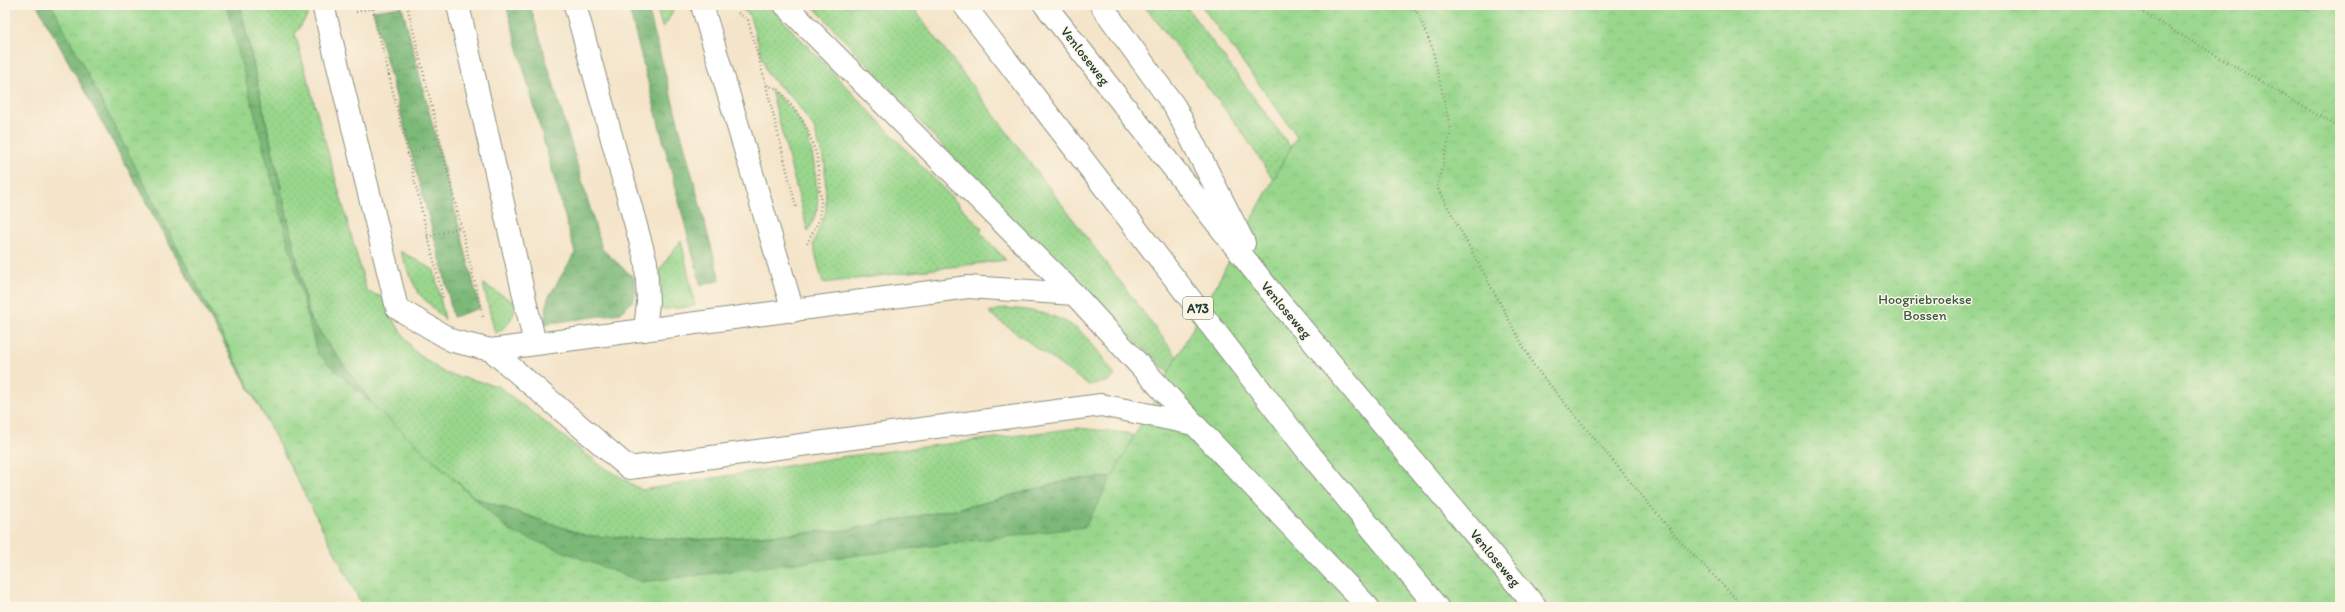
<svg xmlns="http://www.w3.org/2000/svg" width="2345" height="612" font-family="Itim,sans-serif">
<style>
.grass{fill:url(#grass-dots);stroke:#5c8a60}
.forest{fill:url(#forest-crowns);stroke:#4d7a56}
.park{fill:url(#park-crowns);stroke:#5c8a60}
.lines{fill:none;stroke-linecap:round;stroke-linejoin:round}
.minor-casing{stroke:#8a907e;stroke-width:24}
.highway-casing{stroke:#8a907e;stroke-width:24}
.path{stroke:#8a907e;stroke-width:2.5;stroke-dasharray:1 3;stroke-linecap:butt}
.minor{stroke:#fff;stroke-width:22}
.highway{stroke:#fff;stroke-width:22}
.labels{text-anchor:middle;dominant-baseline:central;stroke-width:3;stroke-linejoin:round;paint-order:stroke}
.shield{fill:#fcf5e5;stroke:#617469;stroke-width:1}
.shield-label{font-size:13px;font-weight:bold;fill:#1f3d34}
.street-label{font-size:14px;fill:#1f3d34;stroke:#fcf5e5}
.park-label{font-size:14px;fill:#385c46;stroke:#fcf5e5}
</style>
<defs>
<pattern id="grass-dots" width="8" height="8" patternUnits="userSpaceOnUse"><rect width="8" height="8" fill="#9ad78d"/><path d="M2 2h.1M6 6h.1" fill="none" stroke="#84b97a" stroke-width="1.8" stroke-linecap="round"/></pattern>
<pattern id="forest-crowns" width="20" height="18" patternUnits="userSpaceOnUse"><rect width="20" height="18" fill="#7bb878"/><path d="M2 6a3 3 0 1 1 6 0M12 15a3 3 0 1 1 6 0" fill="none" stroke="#649763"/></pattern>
<pattern id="park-crowns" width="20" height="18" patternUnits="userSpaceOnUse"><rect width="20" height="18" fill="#9ad78d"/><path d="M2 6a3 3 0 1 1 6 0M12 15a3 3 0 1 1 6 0" fill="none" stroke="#84b97a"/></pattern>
</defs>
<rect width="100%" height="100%" fill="#fcf5e5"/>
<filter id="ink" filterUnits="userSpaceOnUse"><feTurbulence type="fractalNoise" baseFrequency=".025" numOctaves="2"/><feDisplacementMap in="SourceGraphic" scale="8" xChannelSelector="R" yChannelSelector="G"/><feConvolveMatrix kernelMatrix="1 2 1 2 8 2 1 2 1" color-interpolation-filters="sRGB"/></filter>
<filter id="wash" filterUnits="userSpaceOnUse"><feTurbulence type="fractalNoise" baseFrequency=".012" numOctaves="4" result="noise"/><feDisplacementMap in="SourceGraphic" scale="16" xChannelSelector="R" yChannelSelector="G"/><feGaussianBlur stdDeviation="0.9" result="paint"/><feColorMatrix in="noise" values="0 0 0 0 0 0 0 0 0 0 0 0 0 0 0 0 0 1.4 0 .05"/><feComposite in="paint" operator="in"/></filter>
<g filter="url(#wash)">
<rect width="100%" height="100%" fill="#f4e4c9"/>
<g class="grass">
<path d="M240 5H306L308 15 295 34 367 292 389 299 385 308 414 351 444 373 498 386 599 464 642 490 840 457 1078 428 1127 433 1177 456 1127 477 1073 479 980 504 848 530 697 540 588 536 475 498 376 409 310 319Z"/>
<path d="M656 5H676L664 27H662Z"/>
<path d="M735 5H768L982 229 980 232 1006 260 823 283 813 245 826 211 825 164 814 128 795 101 768 75 749 14Z"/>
<path d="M812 5H911L1221 415 1226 430 984 191Z"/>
<path d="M1144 5H1185L1498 426 1405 379 1240 129Z"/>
<path d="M771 90C803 114 813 143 816 182 817 192 819 203 816 213 814 219 811 226 808 232Z"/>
<path d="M681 240 695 306 658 310 662 289 659 271Z"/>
<path d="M400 251 434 270 445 320 418 293Z"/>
<path d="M483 284 517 304C513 316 508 329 495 333Z"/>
<path d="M1004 308C1029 309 1063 315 1082 333 1095 345 1104 361 1115 375L1110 381 1088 385 989 313Z"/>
</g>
<g class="forest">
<path d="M37 5H240L310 319 376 409 475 498 588 536 697 540 848 530 980 504 1073 479 1127 477 1261 607H370Z"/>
<path d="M506 5H530L602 249 633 277 636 288 634 299 621 313 544 324 548 298 575 253Z"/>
<path d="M628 5H647L720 280 701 286Z"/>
<path d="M402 7 480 308 453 317 443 270 373 11Z"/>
</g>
<path class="park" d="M52 5H226L317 353 510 531 642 582 1085 527 1297 136 1201 5H2340V607H363Z"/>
</g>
<g filter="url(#ink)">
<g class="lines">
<defs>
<g id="minor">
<path d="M323 5 397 308 453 341 491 350 968 287 1074 294"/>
<path d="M458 5 535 344"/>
<path d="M575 5 646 262 648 302 645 330"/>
<path d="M702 5 793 311"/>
<path d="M785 5 1074 294 1194 424"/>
<path d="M491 350 629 468 1101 405 1194 424"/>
</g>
<g id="highway">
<path d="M964 5 1309 453 1437 607"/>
<path d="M1045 5 1267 287 1536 607"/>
<path d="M1101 5 1175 107 1244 243"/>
<path d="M1194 424 1368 607"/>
</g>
</defs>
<use href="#minor" class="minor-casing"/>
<use href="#highway" class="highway-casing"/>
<g class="path">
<path d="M372 5 443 298"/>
<path d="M407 5 483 317"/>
<path d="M1414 5 1432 47 1451 131 1437 187 1534 366 1678 539 1744 607"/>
<path d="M2130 5 2340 128"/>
<path d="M356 12 385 5"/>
<path d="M738 13 748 20 766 85 796 207"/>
<path d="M388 75 422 66"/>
<path d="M767 85 778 89 785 97 806 126 817 156 821 201 819 220 806 246"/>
<path d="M407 154 441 144"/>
<path d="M427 237 461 227"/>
</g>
<use href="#minor" class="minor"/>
<use href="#highway" class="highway"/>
</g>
</g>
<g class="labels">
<rect class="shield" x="1183" y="297" width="30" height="22" rx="3"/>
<g class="shield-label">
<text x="1198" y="308">A73</text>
</g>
<g class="street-label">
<text transform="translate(1085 56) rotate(52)">Venloseweg</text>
<text transform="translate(1286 310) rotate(50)">Venloseweg</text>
<text transform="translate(1495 558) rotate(50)">Venloseweg</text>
</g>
<g class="park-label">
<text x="1925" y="299">Hoogriebroekse<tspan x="1925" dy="16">Bossen</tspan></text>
</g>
</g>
<rect width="2345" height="612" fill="none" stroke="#fcf5e5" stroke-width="20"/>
</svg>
